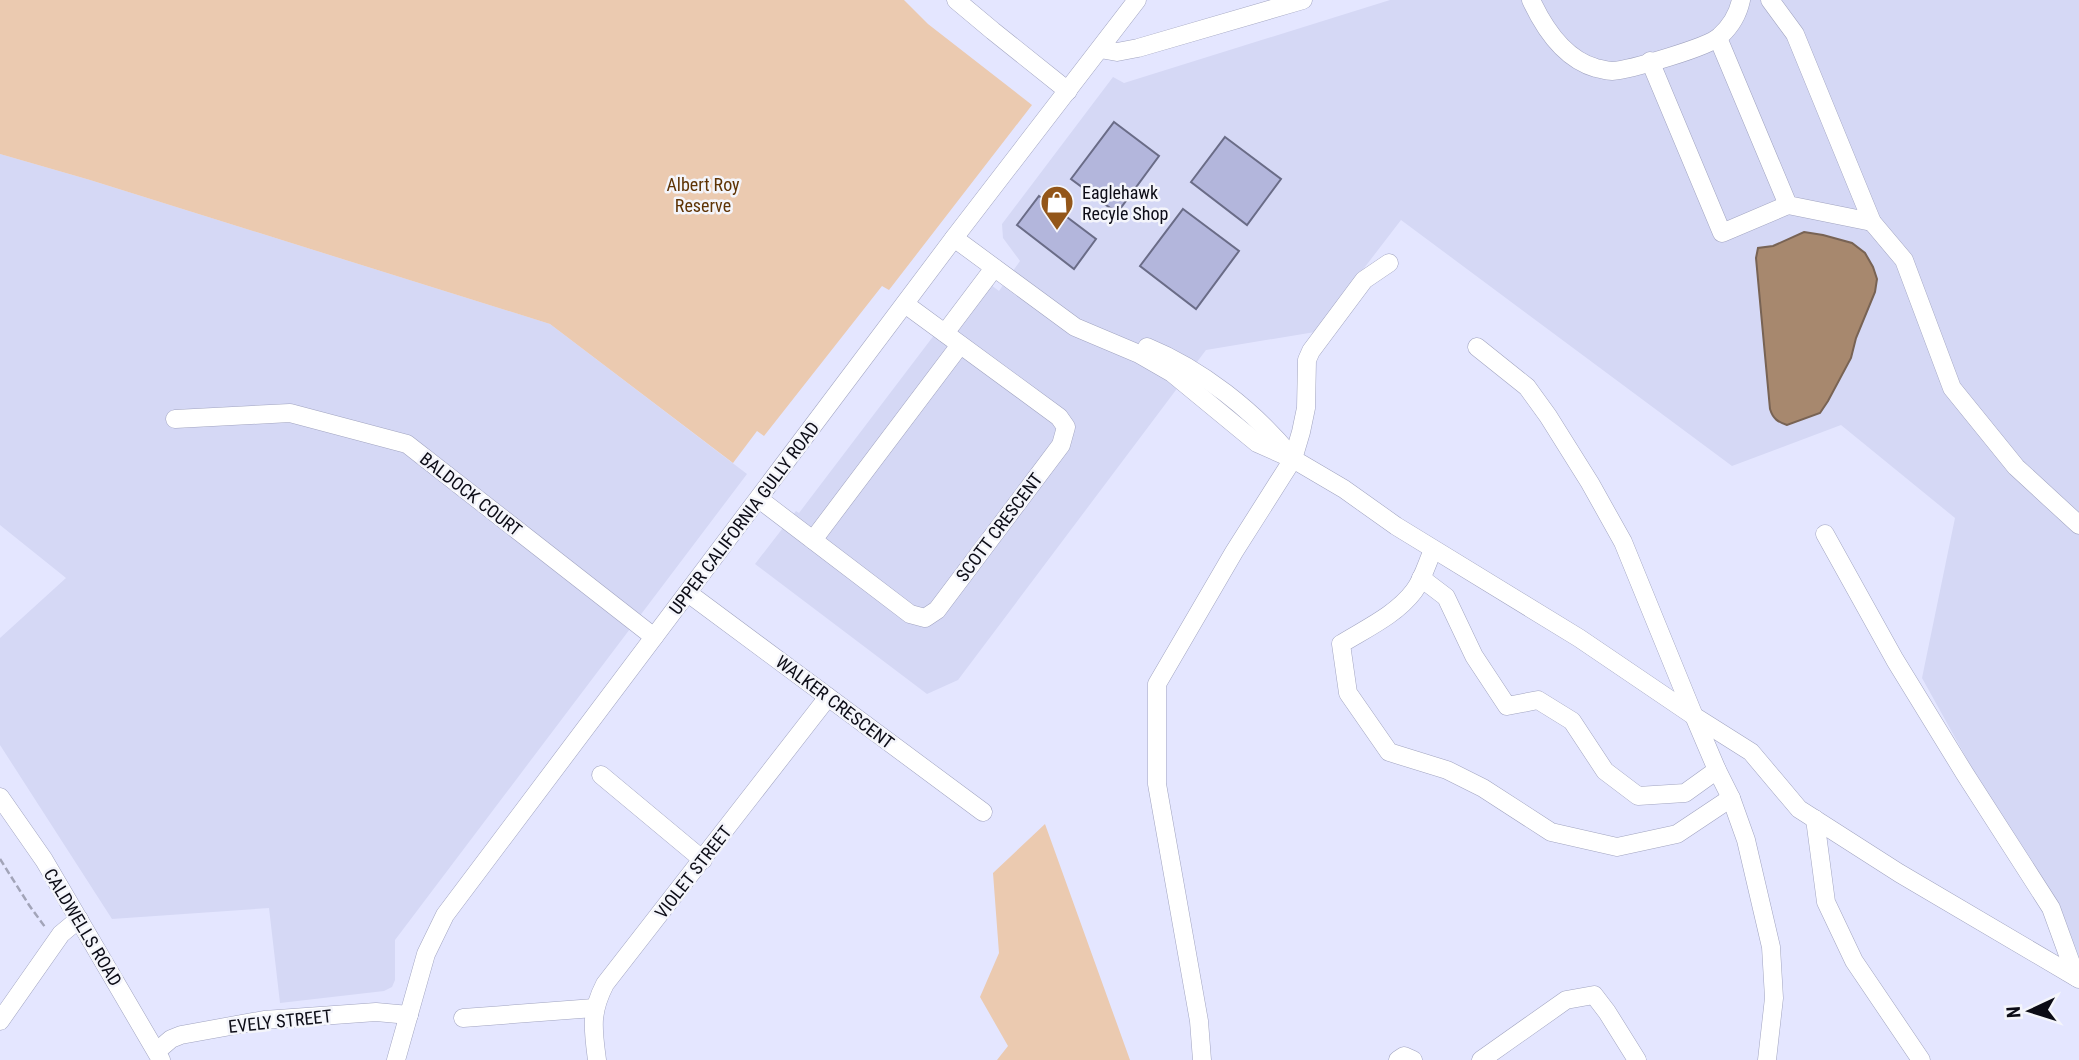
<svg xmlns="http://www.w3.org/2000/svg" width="2079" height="1060" font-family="'Roboto Condensed',sans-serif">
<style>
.built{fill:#d5d8f5}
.green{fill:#ebcab0}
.water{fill:#a7886e;stroke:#786354;stroke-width:2}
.building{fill:#b3b6dc;stroke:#6a6c87;stroke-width:2}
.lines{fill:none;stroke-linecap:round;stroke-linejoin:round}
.minor-casing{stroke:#a1a4c0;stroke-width:19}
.path{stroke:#a2a4b8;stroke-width:2.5;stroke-dasharray:7 3.5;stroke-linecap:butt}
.minor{stroke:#fff;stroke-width:18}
.labels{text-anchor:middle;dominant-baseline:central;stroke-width:5;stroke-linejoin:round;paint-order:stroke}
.park-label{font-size:18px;fill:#5e3304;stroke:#f4f5fb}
.poi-label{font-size:18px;fill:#0c0c16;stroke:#f4f5fb;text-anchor:start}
.street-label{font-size:18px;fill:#0c0c16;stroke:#f4f5fb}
</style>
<rect width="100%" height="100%" fill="#e4e6ff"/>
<g class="built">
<path d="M1390 0H2079V961L1922 678 1955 518 1841 425 1732 466 1401 220 1315 332 1206 350 958 680 927 694 755 564 796 511 799 513 979 276 999 291 1020 261 1003 238 1002 224 1113 77 1124 83Z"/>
<path d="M0 154 90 180 550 324 747 474 395 940V980L392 987 384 991 280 1003 269 908 112 919 0 745V638L66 578 0 525Z"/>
</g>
<g class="green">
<path d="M0 0H904L928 24 1032 105 889 290 882 286 764 436 757 431 733 463 550 324 90 180 0 154Z"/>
<path d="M1045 824 1130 1060H997L1008 1046 980 997 999 953 993 873Z"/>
</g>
<path class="water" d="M1804 232 1823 235 1852 243 1865 253 1873 267 1877 279 1875 292 1856 338 1851 358 1828 401 1820 413 1787 425C1778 422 1773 419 1770 409L1756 258 1758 248 1773 246Z"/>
<g class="building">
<path d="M1114 122 1159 156 1117 213 1071 179Z"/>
<path d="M1225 137 1281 179 1247 225 1191 182Z"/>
<path d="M1039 196 1096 239 1074 269 1017 225Z"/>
<path d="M1183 209 1239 251 1196 309 1140 266Z"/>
</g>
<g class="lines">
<defs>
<g id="minor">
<path d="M956 0 993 31 1068 91"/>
<path d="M1531 0C1544 28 1564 59 1596 68 1601 69 1607 71 1612 71 1629 70 1709 47 1720 36 1731 26 1738 14 1741 0"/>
<path d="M1770 0 1795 34 1872 222 1904 260 1952 388 2016 467 2079 525"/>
<path d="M1718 38 1788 205 1872 222"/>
<path d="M1100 49 1117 52 1138 48 1303 0"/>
<path d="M1650 61 1722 233 1788 205"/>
<path d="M954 238 1075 327 1139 354 1172 373 1257 443 1293 459 1344 489 1396 526 1579 638 1694 716 1717 770 1731 798 1746 840 1771 947 1774 998 1767 1060"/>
<path d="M945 333 994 268"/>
<path d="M1147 347C1201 369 1254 411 1291 456"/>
<path d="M1477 347 1527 387 1548 416 1590 483 1623 542 1694 716 1751 752 1799 809 1899 873 2079 979"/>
<path d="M175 419 290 413 407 444 654 637"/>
<path d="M759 499 910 614 925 618 937 610 1061 445 1066 427 1059 417 905 304"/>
<path d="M1825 534 1895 660 1965 774 2051 908 2076 977"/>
<path d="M813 540 960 345"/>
<path d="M1433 550C1427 563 1423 579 1414 591 1396 615 1365 629 1341 644L1348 693 1389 752 1447 770 1483 788 1551 832 1617 847 1677 834 1731 798"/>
<path d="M1421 578 1446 597 1474 656 1507 706 1538 700 1572 721 1605 771 1638 796 1685 793 1717 770"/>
<path d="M688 593 983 812"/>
<path d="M601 775 703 860"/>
<path d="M0 797 44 860 161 1060"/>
<path d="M1815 819 1826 902 1854 961 1921 1060"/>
<path d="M463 1018 594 1008"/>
<path d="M0 1021 61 934 79 919"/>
<path d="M157 1051 171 1039 181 1035 264 1020 376 1012 409 1015"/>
<path d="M396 1060 426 954 445 915 954 238 1137 0"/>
<path d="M597 1060C593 1029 590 1013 605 984L828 697"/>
<path d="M1202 1060 1199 1021 1157 784V684L1234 552 1293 459 1301 432 1306 408 1307 360 1311 351 1364 280 1389 263"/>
<path d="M1398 1060 1404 1056 1413 1060"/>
<path d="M1481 1060 1566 1000 1594 995 1607 1012 1637 1060"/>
</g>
</defs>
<use href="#minor" class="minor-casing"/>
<path class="path" d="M0 859 29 905 45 927"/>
<use href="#minor" class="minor"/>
</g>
<defs>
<symbol id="shop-pin" viewBox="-11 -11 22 30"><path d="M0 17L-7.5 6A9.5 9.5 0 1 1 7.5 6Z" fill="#935619" stroke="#f4f5fb"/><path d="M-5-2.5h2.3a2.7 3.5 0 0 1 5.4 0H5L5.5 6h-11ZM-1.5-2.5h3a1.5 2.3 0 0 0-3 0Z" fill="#fff"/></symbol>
</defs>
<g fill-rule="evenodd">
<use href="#shop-pin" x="1038" y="183" width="38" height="52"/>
</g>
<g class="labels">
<g class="park-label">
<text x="703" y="184">Albert Roy<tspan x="703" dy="21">Reserve</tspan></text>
</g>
<g class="poi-label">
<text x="1082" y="192">Eaglehawk<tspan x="1082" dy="21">Recyle Shop</tspan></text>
</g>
<g class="street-label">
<text transform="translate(471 494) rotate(38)">BALDOCK COURT</text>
<text transform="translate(744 518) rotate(-53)">UPPER CALIFORNIA GULLY ROAD</text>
<text transform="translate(999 527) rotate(-53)">SCOTT CRESCENT</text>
<text transform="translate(835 702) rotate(37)">WALKER CRESCENT</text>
<text transform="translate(693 872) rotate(-52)">VIOLET STREET</text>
<text transform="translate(83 927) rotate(59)">CALDWELLS ROAD</text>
<text transform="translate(280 1021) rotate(-6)">EVELY STREET</text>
</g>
</g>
<g transform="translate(2030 1011) rotate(266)" stroke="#f4f5fb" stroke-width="5" paint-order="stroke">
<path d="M0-5L12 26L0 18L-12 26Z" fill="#0c0c16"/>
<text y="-10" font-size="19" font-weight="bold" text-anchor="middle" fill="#0c0c16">N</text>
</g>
</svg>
